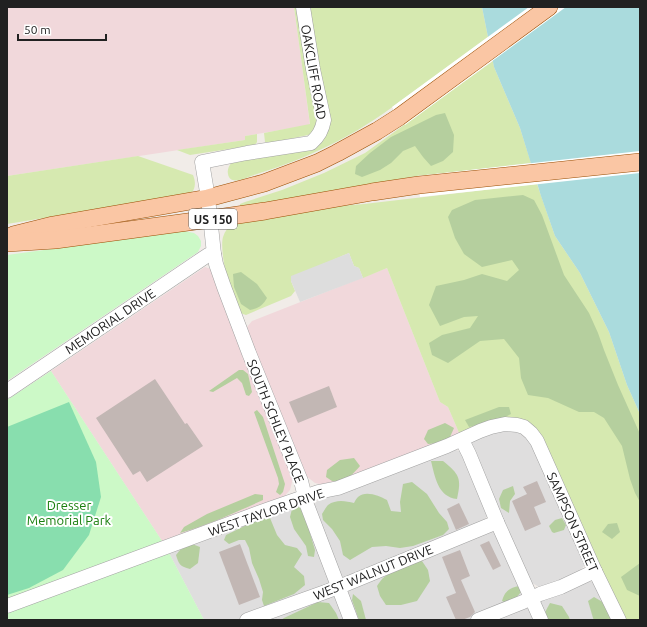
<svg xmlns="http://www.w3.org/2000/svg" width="647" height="627" font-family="Ubuntu,sans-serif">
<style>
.residential{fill:#dfdede}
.commercial{fill:#f1d8db}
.grass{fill:#d6e9b0}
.forest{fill:#b5cf9e}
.park{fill:#ccf9c7}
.pitch{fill:#88deae}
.parking{fill:#ddd}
.water{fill:#aadbdd}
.pier{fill:#fff}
.building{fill:#c2b7b4}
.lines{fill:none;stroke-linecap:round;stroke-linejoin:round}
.minor-casing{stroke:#a2a2a2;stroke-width:15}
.major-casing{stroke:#9a4e03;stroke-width:18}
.minor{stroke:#fff;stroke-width:14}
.major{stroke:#fac6a4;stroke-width:17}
.labels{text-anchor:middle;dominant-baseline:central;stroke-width:4;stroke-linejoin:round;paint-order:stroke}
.shield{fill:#fff;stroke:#646464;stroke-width:1}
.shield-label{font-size:12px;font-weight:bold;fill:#212121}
.street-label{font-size:13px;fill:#212121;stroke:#fff}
.park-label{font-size:13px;fill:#197f0e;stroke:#fff}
</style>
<rect width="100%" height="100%" fill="#f1ece8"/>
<g class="residential">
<path d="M507 429 519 433 534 444 584 559V566L579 572 567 581 539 587 529 581 470 446 472 441 475 437Z"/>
<path d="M454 449 461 452 488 516 478 525 344 578 341 576 314 506 316 502 321 498Z"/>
<path d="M300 503 330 579 328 585 322 590 239 620H204L167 549Z"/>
<path d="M494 529 525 593 518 601 470 620H356L346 595 348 588Z"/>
<path d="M587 581 593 582 614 620H544L540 611V599Z"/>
<path d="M333 596 336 598 346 620H258Z"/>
<path d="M526 605 537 620H487Z"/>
</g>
<g class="commercial">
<path d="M7 7H294L310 125 245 136V140L7 176Z"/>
<path d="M205 267 211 269 292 477V482L290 490 282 499 164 544 51 371Z"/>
<path d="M387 268 440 402 448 407 460 435 338 484 325 485 315 483 306 476 249 336 247 327 252 321Z"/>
</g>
<g class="grass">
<path d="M294 7H300L318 115 315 131 308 135 270 143 265 142 264 133 310 124Z"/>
<path d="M307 7H482L488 37C464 54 441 72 417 89 395 105 373 122 349 135 319 152 286 165 254 175 246 178 230 186 228 174 227 170 229 166 231 163L320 143Z"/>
<path d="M493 61 494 67 520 128 531 163 417 176 242 207 240 206V204L245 202 282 190 324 173 365 153Z"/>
<path d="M257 134V142L255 145 190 155 177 150 245 140V136Z"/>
<path d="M138 156 193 175C195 180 196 185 193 191L186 195 7 224V176Z"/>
<path d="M537 184 555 236 580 273 609 332 627 385 640 414V620H623L529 426 460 435 448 407 440 402 387 268 363 278 359 268 354 266 349 253 291 278V281L295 291 291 296 246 315 240 313C236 305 232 296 229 287 226 275 220 248 223 237 225 231 228 227 232 224L327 207 364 204Z"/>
</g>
<g class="forest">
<path d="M445 113 454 135 453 152 443 161 431 166 423 157 415 146 403 151 391 163 380 170 362 177 355 174 356 166 370 153 391 137 436 115Z"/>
<path d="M523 195 534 200 542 215 564 275 589 313 598 333 604 350 618 385 640 434V502L635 493 630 479 622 446 604 418 594 412H579L548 398 528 395 521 378 519 358 504 339 480 341 448 363 432 355 429 343 442 335 470 328 478 316 464 317 440 326 429 305 436 286 464 280 482 274 507 281 519 270 512 260 482 267 464 254 455 238 448 217 452 210 475 200Z"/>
<path d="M241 272 257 284 267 298C263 305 259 308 250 310L241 304 234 287 233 274Z"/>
<path d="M239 370H243L248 374 252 392 249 396 246 395 242 383 237 378 213 392 209 391Z"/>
<path d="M499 407H509L511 414 503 418 469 427 465 420Z"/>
<path d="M257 410 263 417 285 484 283 492 280 495 276 492 279 484 278 478 254 412Z"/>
<path d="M445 423 454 428 450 437 441 443 428 444 424 439 428 430Z"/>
<path d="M354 458 360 466C354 473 343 485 332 481 330 480 328 478 326 477L327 470 340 460Z"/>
<path d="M431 461H443C459 474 462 478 457 499 438 497 435 477 431 461Z"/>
<path d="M412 482 427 494 439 513 447 522 449 529 443 535 413 546 400 548 386 546 372 547 350 560 343 555 340 541 332 529 323 520 322 514C324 511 326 507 328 505 336 499 346 501 354 503 355 501 356 499 358 497 366 490 379 496 387 500L391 511 401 512 400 502 403 484Z"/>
<path d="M513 486 515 494 510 501 509 513 501 508 499 499 503 490Z"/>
<path d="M255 494 263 495V500C236 512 209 525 180 533L184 527 207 514Z"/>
<path d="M299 507 304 513 315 550 314 557 308 556 306 546 294 529 290 517 292 509Z"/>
<path d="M270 518 277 535 285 545 297 548 302 554 294 567 304 576 305 585 294 594 264 606 262 600 263 592 259 579 252 563 249 548 245 540H239L229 544 224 540 226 535 259 519Z"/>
<path d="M562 518 566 525 564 530 554 533 552 532 549 526 555 520Z"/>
<path d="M617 523 620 532 612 539 602 532 608 524Z"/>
<path d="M192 544 200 547 198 563 190 569C180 566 179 565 176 555L180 550Z"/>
<path d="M422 561 428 570 430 581 417 601 401 605H386L380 596 377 586C379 583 381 580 383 578 393 570 409 562 422 561Z"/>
<path d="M640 563V596L627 590 621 577Z"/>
<path d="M519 586 521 592 516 598 506 603 502 601C505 591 509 588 519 586Z"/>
<path d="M353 594 361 601 366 620H359L352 600Z"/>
<path d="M594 597 606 604 612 620H594L593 618 588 601Z"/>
<path d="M318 602 329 603 336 613 339 620H281L284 618Z"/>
<path d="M550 603 562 606 569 617 570 620H548L544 614Z"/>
</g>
<g class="park">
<path d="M184 231 194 233 198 236 201 241V246L198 252 7 381V255Z"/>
<path d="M51 371 164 544 7 602V400Z"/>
<path d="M167 549 204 620H7V609Z"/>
</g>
<path class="pitch" d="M69 402 96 462 101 497 89 535 63 570 29 588 7 595V427Z"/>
<path class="parking" d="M349 253 354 266 359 268 363 278 300 302 291 281V276Z"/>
<path class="water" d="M482 7H640V414L627 385 609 332 580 273 555 236 541 196 520 128 494 67Z"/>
<g class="pier">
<path d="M529 7H566L405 125 392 107Z"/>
<path d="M640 151V173L420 197 417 176Z"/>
</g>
<g class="building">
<path d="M155 379 185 424 187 423 203 446 147 482 140 471 133 475 96 418Z"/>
<path d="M329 386 337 407 298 423 289 402Z"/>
<path d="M537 481 546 502 534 507 541 524 525 531 512 501 527 494 523 487Z"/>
<path d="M459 503 469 524 456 530 447 509Z"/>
<path d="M489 541 501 566 493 570 480 545Z"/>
<path d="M240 544 260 597 239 605 219 552Z"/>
<path d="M460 550 470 576 461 580 475 612 470 617 462 620H456L446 597 456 593 442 557Z"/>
</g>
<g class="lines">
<defs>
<g id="minor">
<path d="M303 7 313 69 324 120C322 130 319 136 311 143L247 153 202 162 208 198 214 254 216 264 224 287 249 353 301 481 307 505 351 620"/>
<path d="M7 391 202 259 208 255 214 254"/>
<path d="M462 440 469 454 497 522 541 620"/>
<path d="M7 606 269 509 318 492 338 488 447 446 480 431 491 427 505 424 517 425 524 427 531 433 537 441 595 571 619 620"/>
<path d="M247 620 339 587 497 522"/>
<path d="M478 620 523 602 540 594 561 587 595 571"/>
</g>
<g id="major">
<path d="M13 235 53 225 208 198 264 183 317 163 337 153 377 131 399 117 549 7"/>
<path d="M7 243 55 240 210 219 265 211 372 192 419 185 640 162"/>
</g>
</defs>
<use href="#minor" class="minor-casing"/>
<use href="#major" class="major-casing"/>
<use href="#minor" class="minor"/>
<use href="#major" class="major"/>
</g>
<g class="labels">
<rect class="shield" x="189" y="209" width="48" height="20" rx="3"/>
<g class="shield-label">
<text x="213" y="219">US 150</text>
</g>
<g class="street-label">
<text transform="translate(314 72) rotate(80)">OAKCLIFF ROAD</text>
<text transform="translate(110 321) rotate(-34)">MEMORIAL DRIVE</text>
<text transform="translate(276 421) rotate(68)">SOUTH SCHLEY PLACE</text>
<text transform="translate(266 512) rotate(-19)">WEST TAYLOR DRIVE</text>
<text transform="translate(573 522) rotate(66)">SAMPSON STREET</text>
<text transform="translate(373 572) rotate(-22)">WEST WALNUT DRIVE</text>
</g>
<g class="park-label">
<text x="69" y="505">Dresser<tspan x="69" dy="15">Memorial Park</tspan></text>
</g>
</g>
<rect width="647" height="627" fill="none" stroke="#212121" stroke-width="16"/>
<path d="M18 34v6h88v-6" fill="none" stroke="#212121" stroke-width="2"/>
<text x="24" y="34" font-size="12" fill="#212121" stroke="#ffffff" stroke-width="3" paint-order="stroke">50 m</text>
</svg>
